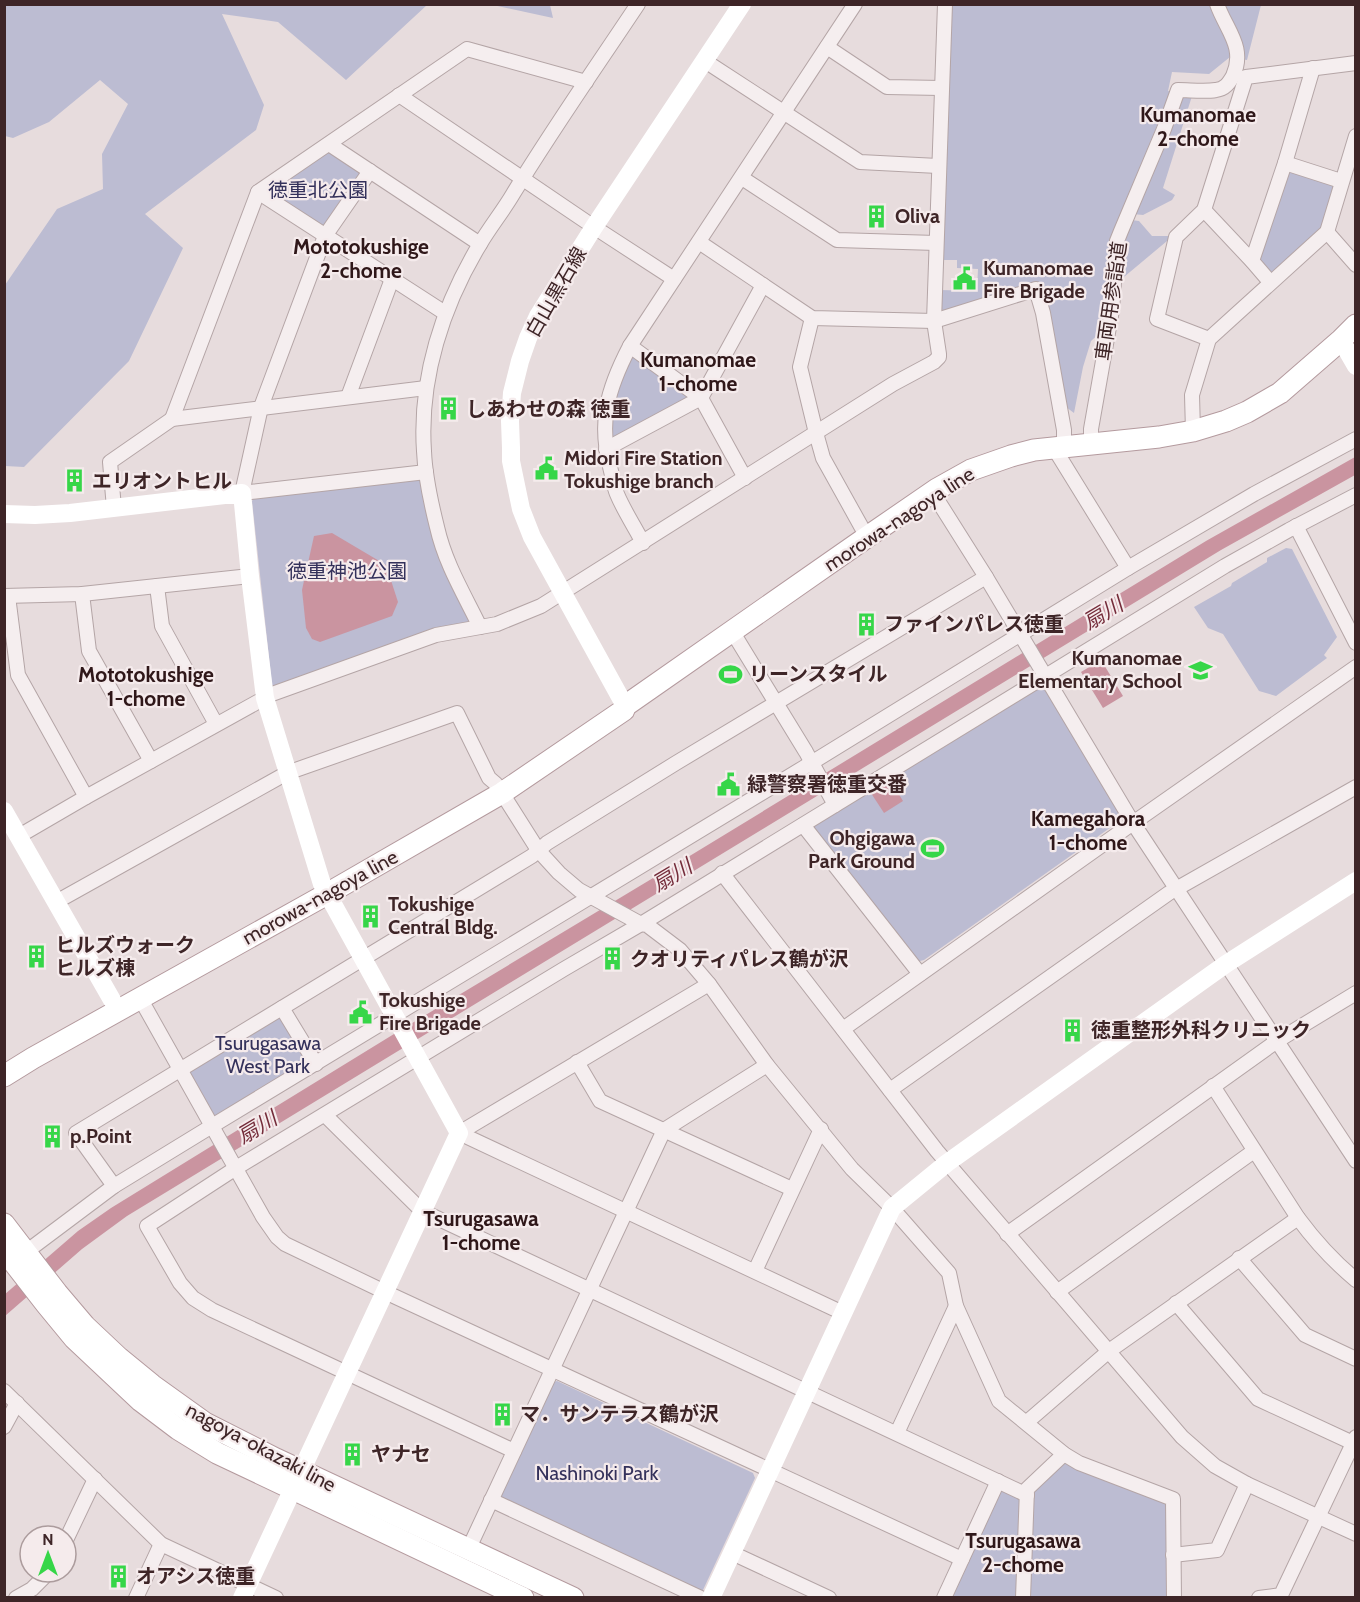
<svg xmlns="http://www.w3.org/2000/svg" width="1360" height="1602" font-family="Cabin,'Noto Sans JP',sans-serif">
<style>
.green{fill:#bcbcd2}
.water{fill:#ca94a0}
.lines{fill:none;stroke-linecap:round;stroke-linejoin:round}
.street-casing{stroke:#b4a5a6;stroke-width:16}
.primary-casing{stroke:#b49a9e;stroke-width:23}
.street{stroke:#f5eeef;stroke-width:14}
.secondary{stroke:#fff;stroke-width:18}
.primary{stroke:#fff;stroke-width:21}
.labels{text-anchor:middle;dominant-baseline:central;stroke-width:4.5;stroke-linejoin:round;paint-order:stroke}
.park-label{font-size:20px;fill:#34315b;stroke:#f5ebec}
.poi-label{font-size:20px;font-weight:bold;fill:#3e2527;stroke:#f5ebec;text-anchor:start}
.street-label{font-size:20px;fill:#3e2527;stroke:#f5ebec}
.neighbourhood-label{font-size:21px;font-weight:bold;fill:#2f1719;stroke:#f5ebec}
.water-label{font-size:21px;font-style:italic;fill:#742c3a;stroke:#f5ebec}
</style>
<rect width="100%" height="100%" fill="#e7dcdd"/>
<g class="green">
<path d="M4 5H427L346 80 278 22 222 14 264 105 256 130 145 214 183 248 129 361 24 467 5 466V285L57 209 103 189 102 154 128 104 100 80 49 122 13 138 5 136Z"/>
<path d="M493 5H550L553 18Z"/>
<path d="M951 5H1261L1247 60 1230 57 1209 74 1172 72 1168 91 1192 96 1163 188 1175 195 1172 200 1143 215 1133 214 1131 220 1139 221 1152 236H1173L1112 287 1102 331 1091 341 1083 367 1074 413 1066 407 1052 323 1039 282 945 313 939 308 940 290 977 291 978 269 957 268V260H941Z"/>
<path d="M326 151H332L362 172 324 228 272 195V188Z"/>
<path d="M1286 170 1335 185 1323 227 1274 272H1270L1260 261V258Z"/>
<path d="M636 354 689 394 688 400 616 439 609 435 614 397 630 355Z"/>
<path d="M419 477 423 481 470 618 468 625 274 687 272 685 252 501 256 495Z"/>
<path d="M1286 548 1292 549 1337 637 1324 655 1327 658 1276 696 1259 691 1223 634 1208 628 1194 607 1231 586 1232 583 1267 562V558Z"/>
<path d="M1037 686 1044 688 1122 813 1121 820 924 960 920 961H916L813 831V825Z"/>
<path d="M278 1016 283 1017 308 1058 307 1064 218 1117 213 1115 188 1074 190 1069Z"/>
<path d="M557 1381 753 1473 755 1478 703 1590 698 1592 500 1500 499 1495 551 1383Z"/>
<path d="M1061 1461H1067L1164 1501 1167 1505V1597L1027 1598 1031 1490Z"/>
<path d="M1005 1489 1021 1497 1019 1597 950 1598 1000 1491Z"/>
</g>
<g class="water">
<path d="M1355 457V475L1221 550 127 1216 82 1249 5 1316 4 1295 78 1231 111 1208 394 1034 688 857 1206 541Z"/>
<path d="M332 533 386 565 398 602 392 616 320 642 312 639 306 628 302 590 314 536Z"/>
<path d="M1101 660 1123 696 1103 708 1081 672Z"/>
<path d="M889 778 903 801 884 813 869 790Z"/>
</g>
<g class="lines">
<defs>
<g id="street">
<path d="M827 47 887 87 941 88"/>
<path d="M705 61 860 162 938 166"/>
<path d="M399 95 594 227 674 279"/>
<path d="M329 144 480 244"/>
<path d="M1285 163 1341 181"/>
<path d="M370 171 325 236 261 407 242 493 426 472"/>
<path d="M742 178 837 240 936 243"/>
<path d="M258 192 445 313"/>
<path d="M1204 210 1252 261 1270 282"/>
<path d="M1327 232 1356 265"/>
<path d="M699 242 812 318 934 321 1036 289 1043 313 1064 430V447"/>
<path d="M1252 261 1285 163 1313 68"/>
<path d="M812 318 800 367 816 433 823 458 867 537"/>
<path d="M1209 339 1157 319 1176 237 1204 210 1246 77 1356 63"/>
<path d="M348 397 392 279"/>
<path d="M172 419 258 192 467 49 586 82"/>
<path d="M1193 431 1192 395 1209 339 1327 232 1356 136"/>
<path d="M1091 444V429L1112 310 1117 241 1121 231 1164 129 1178 90C1190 90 1204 92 1216 90 1225 89 1229 83 1233 76 1246 47 1226 30 1217 4"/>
<path d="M1054 448 1128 568"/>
<path d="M606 449 701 398 630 346"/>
<path d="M745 478 701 398 763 285"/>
<path d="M933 493 986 577 1133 823 1356 1161"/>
<path d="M114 508 110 462 172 419 426 388"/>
<path d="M1296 526 1356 643"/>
<path d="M643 543C635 527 624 511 617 494 614 487 613 479 611 471 598 422 607 390 630 346L855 4"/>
<path d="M157 586 162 626 216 724"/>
<path d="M82 594 89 651 151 761"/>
<path d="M4 596 82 594 250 576"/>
<path d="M8 596 18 675 86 797"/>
<path d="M480 627C464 594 445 563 437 527 431 503 425 476 424 451 419 378 443 305 480 244 490 227 503 211 513 194 552 130 596 67 638 4"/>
<path d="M732 631 806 752 835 805"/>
<path d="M502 793 538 850 559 873 579 890 641 924 647 925 680 950 709 984 767 1065 852 1169 892 1208 949 1273 956 1306 999 1401 1064 1454 1079 1463 1173 1499 1174 1598"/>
<path d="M803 825 920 974"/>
<path d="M19 836 86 797 272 694 436 635 497 624 541 606 893 384 934 362 939 357V354L934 321 945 4"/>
<path d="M722 873 937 1151 1182 1437 1215 1466 1247 1484 1356 1534"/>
<path d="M56 902 287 773 457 713 489 778 496 784"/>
<path d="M140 998 263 1217 277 1237 285 1244 385 1292 962 1559"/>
<path d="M282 1008 316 1064"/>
<path d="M843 1029 1133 823 1356 667"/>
<path d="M577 1062 600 1101 792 1189"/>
<path d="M1213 1086 1298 1218C1315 1241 1333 1261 1356 1280"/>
<path d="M890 1090 1169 893 1356 787"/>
<path d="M325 1115 422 1211 1027 1495"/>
<path d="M459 1133 843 1313"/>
<path d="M459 1133 709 984"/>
<path d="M114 1186 76 1133 532 856 547 843 676 763 986 577"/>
<path d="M1007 1234 1277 1041 1356 993"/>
<path d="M26 1252 114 1186 212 1126 803 768 1128 568 1254 494 1356 439"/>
<path d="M1239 1258 1305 1335 1356 1359"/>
<path d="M755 1271 821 1129"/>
<path d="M1057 1292 1254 1151"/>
<path d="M1176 1303 1258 1399 1353 1443"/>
<path d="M4 1391 161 1544 276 1598"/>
<path d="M1027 1422 1109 1351 1298 1218"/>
<path d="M4 1427 17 1403"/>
<path d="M897 1433 956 1306"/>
<path d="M514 1451 212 1310 193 1298 180 1283 147 1226 236 1168 564 969 641 924 1225 566 1289 530 1356 495"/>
<path d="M491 1500 701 1598"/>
<path d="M66 1540 95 1479"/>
<path d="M469 1548 664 1130 767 1065"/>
<path d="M732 1553 829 1598"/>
<path d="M1173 1555 1217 1550 1247 1484"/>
<path d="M16 1598 32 1589 49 1572"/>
<path d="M136 1598 161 1544"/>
<path d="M944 1598 998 1481"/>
<path d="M1023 1598 1027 1489 1064 1454"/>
<path d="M1259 1598 1281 1595 1356 1437"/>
</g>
<g id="primary">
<path d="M4 1076 33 1058 327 894 502 793 624 710 625 706 867 537 937 489 971 470 1011 456 1034 450 1159 437 1193 431 1226 421 1247 412 1280 393 1341 340 1356 325"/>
<path d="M4 1224 57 1293 85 1326 119 1358 152 1385 205 1423 276 1459 573 1598"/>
<path d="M4 1250 46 1304 74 1338 141 1401 178 1429 217 1453 523 1598"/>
</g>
</defs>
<use href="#street" class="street-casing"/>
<use href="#primary" class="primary-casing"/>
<use href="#street" class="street"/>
<g class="secondary">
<path d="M1341 340 1356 366"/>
<path d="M4 514 35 515 70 513 242 493 250 576 265 698 322 884 459 1133 242 1598"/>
<path d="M625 706 532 537 521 509 511 461V448L510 421 512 393 520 361 528 338 538 316 594 227 742 4"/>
<path d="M4 811 112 1000"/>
<path d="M711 1598 892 1208 947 1163 1226 964 1356 881"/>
</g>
<use href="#primary" class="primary"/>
</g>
<defs>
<symbol id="building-bare" viewBox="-9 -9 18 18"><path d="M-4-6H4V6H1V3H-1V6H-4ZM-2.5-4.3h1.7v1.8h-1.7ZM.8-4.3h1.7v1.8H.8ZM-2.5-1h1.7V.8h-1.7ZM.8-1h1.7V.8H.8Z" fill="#36d648" stroke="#f5ebec" stroke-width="2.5" paint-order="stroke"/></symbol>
<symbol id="civic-bare" viewBox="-9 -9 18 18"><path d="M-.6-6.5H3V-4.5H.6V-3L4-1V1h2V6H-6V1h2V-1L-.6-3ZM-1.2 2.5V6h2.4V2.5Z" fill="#36d648" stroke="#f5ebec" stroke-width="2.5" paint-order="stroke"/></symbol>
<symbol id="school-bare" viewBox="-9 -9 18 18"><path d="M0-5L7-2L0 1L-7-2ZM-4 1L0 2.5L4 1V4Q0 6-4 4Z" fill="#36d648" stroke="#f5ebec" stroke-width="2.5" paint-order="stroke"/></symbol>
<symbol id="stadium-bare" viewBox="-9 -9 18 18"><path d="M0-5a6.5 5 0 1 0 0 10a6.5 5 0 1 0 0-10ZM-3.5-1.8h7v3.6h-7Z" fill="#36d648" stroke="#f5ebec" stroke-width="2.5" paint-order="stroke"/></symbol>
</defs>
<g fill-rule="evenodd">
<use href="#building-bare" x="860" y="200" width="33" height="33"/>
<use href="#civic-bare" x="948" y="262" width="33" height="33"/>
<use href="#building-bare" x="432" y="392" width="33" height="33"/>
<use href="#civic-bare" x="530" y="452" width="33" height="33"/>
<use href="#building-bare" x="58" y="464" width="33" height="33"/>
<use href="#building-bare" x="850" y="608" width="33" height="33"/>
<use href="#school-bare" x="1184" y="654" width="33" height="33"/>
<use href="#stadium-bare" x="714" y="658" width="33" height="33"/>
<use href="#civic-bare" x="712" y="768" width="33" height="33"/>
<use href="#stadium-bare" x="916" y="832" width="33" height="33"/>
<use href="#building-bare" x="354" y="900" width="33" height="33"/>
<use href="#building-bare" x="20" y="940" width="33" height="33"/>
<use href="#building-bare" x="596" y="942" width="33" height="33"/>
<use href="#civic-bare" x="344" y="996" width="33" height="33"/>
<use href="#building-bare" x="1056" y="1014" width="33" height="33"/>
<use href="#building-bare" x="36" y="1120" width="33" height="33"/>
<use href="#building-bare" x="486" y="1398" width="33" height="33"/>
<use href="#building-bare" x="336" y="1438" width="33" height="33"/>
<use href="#building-bare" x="102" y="1560" width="33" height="33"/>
</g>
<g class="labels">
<g class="park-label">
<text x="318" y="190">徳重北公園</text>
<text x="347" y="571">徳重神池公園</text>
<text x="268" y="1043">Tsurugasawa<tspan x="268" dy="23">West Park</tspan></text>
<text x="597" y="1473">Nashinoki Park</text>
</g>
<g class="poi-label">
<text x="895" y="216">Oliva</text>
<text x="983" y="268">Kumanomae<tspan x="983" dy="23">Fire Brigade</tspan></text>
<text x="466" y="409">しあわせの森 徳重</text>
<text x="564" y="458">Midori Fire Station<tspan x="564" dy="23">Tokushige branch</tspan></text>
<text x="92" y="481">エリオントヒル</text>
<text x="884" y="624">ファインパレス徳重</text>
<text x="1182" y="658" text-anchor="end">Kumanomae<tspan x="1182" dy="23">Elementary School</tspan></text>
<text x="749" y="674">リーンスタイル</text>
<text x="747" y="784">緑警察署徳重交番</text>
<text x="915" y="838" text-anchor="end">Ohgigawa<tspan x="915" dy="23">Park Ground</tspan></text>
<text x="388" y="904">Tokushige<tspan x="388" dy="23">Central Bldg.</tspan></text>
<text x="55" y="945">ヒルズウォーク<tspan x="55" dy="23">ヒルズ棟</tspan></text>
<text x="630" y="959">クオリティパレス鶴が沢</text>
<text x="379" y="1000">Tokushige<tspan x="379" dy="23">Fire Brigade</tspan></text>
<text x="1091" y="1030">徳重整形外科クリニック</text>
<text x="70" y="1136">p.Point</text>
<text x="520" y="1414">マ．サンテラス鶴が沢</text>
<text x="371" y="1454">ヤナセ</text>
<text x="136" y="1576">オアシス徳重</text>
</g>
<g class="street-label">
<text transform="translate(556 292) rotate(-60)">白山黒石線</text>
<text transform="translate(1111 301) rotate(-82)">車両用参詣道</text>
<text transform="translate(899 519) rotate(-33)">morowa-nagoya line</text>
<text transform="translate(320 897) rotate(-29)">morowa-nagoya line</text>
<text transform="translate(261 1447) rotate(28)">nagoya-okazaki line</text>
</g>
<g class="neighbourhood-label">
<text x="1198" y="114">Kumanomae<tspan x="1198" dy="24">2-chome</tspan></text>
<text x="361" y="246">Mototokushige<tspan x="361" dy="24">2-chome</tspan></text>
<text x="698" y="359">Kumanomae<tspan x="698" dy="24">1-chome</tspan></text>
<text x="146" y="674">Mototokushige<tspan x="146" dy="24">1-chome</tspan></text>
<text x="1088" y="818">Kamegahora<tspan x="1088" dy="24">1-chome</tspan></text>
<text x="481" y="1218">Tsurugasawa<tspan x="481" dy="24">1-chome</tspan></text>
<text x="1023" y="1540">Tsurugasawa<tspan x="1023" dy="24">2-chome</tspan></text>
</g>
<g class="water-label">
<text transform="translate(1103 613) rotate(-31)">扇川</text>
<text transform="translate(672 875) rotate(-31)">扇川</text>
<text transform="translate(257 1127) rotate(-31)">扇川</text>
</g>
</g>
<rect width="1360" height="1602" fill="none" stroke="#3e2527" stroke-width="12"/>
<g transform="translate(48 1554)"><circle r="28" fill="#f5ebec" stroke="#ac9c9d" stroke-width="1.5"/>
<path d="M0-4.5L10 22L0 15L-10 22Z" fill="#36d648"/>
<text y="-9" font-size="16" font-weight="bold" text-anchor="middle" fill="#3e2527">N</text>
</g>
</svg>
